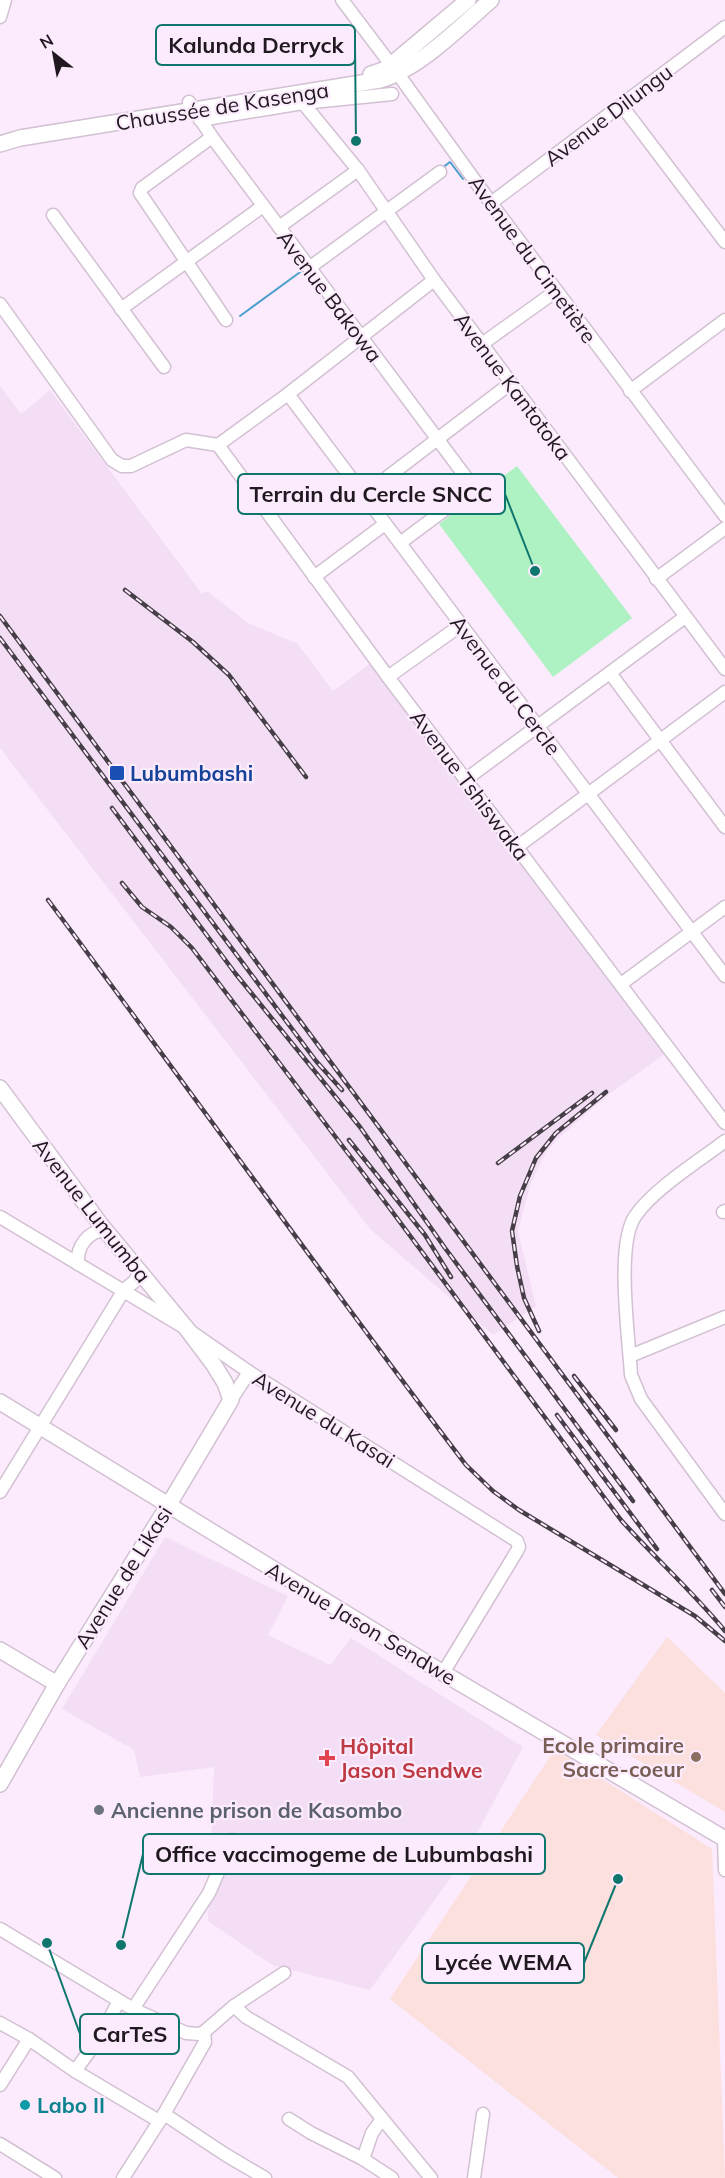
<svg xmlns="http://www.w3.org/2000/svg" width="725" height="2178" font-family="Mulish,sans-serif">
<style>
.built{fill:#f4def6}
.education{fill:#fbe0de}
.green{fill:#aef1c3}
.lines{fill:none;stroke-linecap:round;stroke-linejoin:round}
.stream{stroke:#49a0cc;stroke-width:2}
.minor-casing{stroke:#d1c1d2;stroke-width:15}
.major-casing{stroke:#d1c1d2;stroke-width:18}
.minor{stroke:#fff;stroke-width:12}
.major{stroke:#fff;stroke-width:15}
.rail-casing{stroke:#473f47;stroke-width:4.5}
.rail{stroke:#fcebfd;stroke-width:2;stroke-dasharray:7;stroke-linecap:butt}
.transit-dot{fill:#1a4fb4;stroke:#fcebfd;stroke-width:2}
.education-dot{fill:#8d6e63;stroke:#fcebfd;stroke-width:2}
.health-dot{fill:#e0444e;stroke:#fcebfd;stroke-width:2}
.worship-dot{fill:#6b7280;stroke:#fcebfd;stroke-width:2}
.culture-dot{fill:#0f9aa8;stroke:#fcebfd;stroke-width:2}
.labels{text-anchor:middle;dominant-baseline:central;stroke-width:4.5;stroke-linejoin:round;paint-order:stroke}
.street-label{font-size:21px;fill:#201a20;stroke:#fcebfd}
.transit-label{font-size:21px;font-weight:bold;fill:#164399;stroke:#fcebfd;text-anchor:start}
.education-label{font-size:21px;font-weight:bold;fill:#785e54;stroke:#fcebfd;text-anchor:end}
.health-label{font-size:21px;font-weight:bold;fill:#be3a42;stroke:#fcebfd;text-anchor:start}
.worship-label{font-size:21px;font-weight:bold;fill:#5b616d;stroke:#fcebfd;text-anchor:start}
.culture-label{font-size:21px;font-weight:bold;fill:#0d838f;stroke:#fcebfd;text-anchor:start}
.leader{fill:none;stroke:#0f766e;stroke-width:2}
.callout-dot{fill:#0f766e;stroke:#fcebfd;stroke-width:2}
.callout{fill:#fcebfd;stroke:#0f766e;stroke-width:2}
.callout-label{font-size:22px;text-anchor:middle;font-weight:bold;fill:#201a20}
</style>
<rect width="100%" height="100%" fill="#fcebfd"/>
<g class="built">
<path d="M0 386 21 414 50 390 202 594 207 591 248 623 298 644 333 691 374 661 666 1053 608 1095 560 1137 546 1152 531 1183 518 1231 536 1306 493 1335 370 1229 0 748Z"/>
<path d="M165 1537 288 1596 268 1635 330 1665 351 1638 523 1747 461 1863 370 1990 272 1965 208 1921 214 1767 140 1777 134 1750 62 1709Z"/>
</g>
<g class="education">
<path d="M667 1637 725 1693V1812L596 1735Z"/>
<path d="M555 1749 712 1849 725 2178H618L390 1999Z"/>
</g>
<path class="green" d="M517 466 632 618 553 677 439 524Z"/>
<g class="lines">
<g class="stream">
<path d="M442 168 450 162 463 179"/>
<path d="M240 316 303 270"/>
</g>
<defs>
<g id="minor">
<path d="M342 0 398 74 491 203 725 516"/>
<path d="M0 17 5 0"/>
<path d="M189 102 212 137 474 488 400 543"/>
<path d="M303 103 358 170 434 280 725 669"/>
<path d="M622 106 725 242"/>
<path d="M200 120 303 103 392 94"/>
<path d="M212 137 142 188 140 193 226 320"/>
<path d="M491 203 725 27"/>
<path d="M53 215 164 367"/>
<path d="M279 227 358 170"/>
<path d="M309 268 440 172"/>
<path d="M0 304 112 460 122 466H131L186 440 218 445"/>
<path d="M121 309 263 206"/>
<path d="M482 344 556 291"/>
<path d="M630 391 725 320"/>
<path d="M288 394 725 976"/>
<path d="M218 445 388 677 725 1123"/>
<path d="M218 445 288 394 434 280"/>
<path d="M364 495 511 383"/>
<path d="M314 577 385 524"/>
<path d="M656 579 725 528"/>
<path d="M610 673 725 827"/>
<path d="M388 677 461 625"/>
<path d="M465 780 685 617"/>
<path d="M517 847 725 692"/>
<path d="M621 984 725 907"/>
<path d="M725 1141C699 1161 654 1189 636 1215 615 1242 629 1338 631 1375L641 1399 725 1514"/>
<path d="M723 1212 725 1211"/>
<path d="M0 1217 187 1329 249 1372 517 1541 519 1547 517 1551 443 1673"/>
<path d="M78 1264C76 1247 88 1231 105 1230"/>
<path d="M630 1356 725 1317"/>
<path d="M231 1400 249 1372"/>
<path d="M0 1492 124 1290 135 1281 139 1272"/>
<path d="M724 1839 725 1870"/>
<path d="M0 1929 133 2009 186 2033 199 2034 204 2032 234 2006 284 1973"/>
<path d="M234 2006 246 2017 348 2077 431 2178"/>
<path d="M133 2009 209 1893 232 1840"/>
<path d="M0 2023 29 2039 75 2071 159 2121"/>
<path d="M75 2071 99 2038 119 2001"/>
<path d="M0 2085 29 2039"/>
<path d="M164 2114 226 2155 265 2178"/>
<path d="M289 2119 311 2133 363 2159 392 2178"/>
<path d="M0 2144 55 2178"/>
<path d="M363 2159 372 2133 382 2119"/>
<path d="M123 2178 164 2114 205 2042 204 2032"/>
<path d="M474 2178 483 2114"/>
</g>
<g id="major">
<path d="M371 74 383 70 391 65 468 0"/>
<path d="M0 144 20 138 380 80C419 69 461 26 491 0"/>
<path d="M0 1088 101 1225 187 1329 214 1365 225 1383 231 1400 168 1506 57 1684 0 1784"/>
<path d="M0 1402 443 1673 725 1839"/>
<path d="M0 1650 57 1684"/>
</g>
</defs>
<use href="#minor" class="minor-casing"/>
<use href="#major" class="major-casing"/>
<use href="#minor" class="minor"/>
<use href="#major" class="major"/>
<defs>
<g id="rail">
<path d="M125 590 193 642 229 675 306 777"/>
<path d="M0 616 725 1594"/>
<path d="M0 638 316 1061 342 1090"/>
<path d="M112 808 235 973 360 1127 445 1248 633 1501"/>
<path d="M122 883 142 907 171 927 192 948 388 1206 621 1520C655 1558 693 1592 725 1631"/>
<path d="M48 900C189 1088 324 1279 466 1465L493 1491 519 1510 695 1616 725 1641"/>
<path d="M349 1140 425 1235 451 1277"/>
<path d="M498 1163 592 1093"/>
<path d="M539 1331 524 1298 517 1266 512 1231 520 1196 536 1158 556 1133 606 1092"/>
<path d="M574 1376 616 1430"/>
<path d="M557 1415 657 1549"/>
<path d="M712 1590 725 1607"/>
</g>
</defs>
<use href="#rail" class="rail-casing"/>
<use href="#rail" class="rail"/>
</g>
<rect class="transit-dot" x="109" y="765" width="16" height="16" rx="3"/>
<circle class="education-dot" cx="696" cy="1757" r="6"/>
<path class="health-dot" d="M324 1749h6v6h6v6h-6v6h-6v-6h-6v-6h6z"/>
<circle class="worship-dot" cx="99" cy="1810" r="6"/>
<circle class="culture-dot" cx="25" cy="2105" r="6"/>
<g class="labels">
<g class="street-label">
<text transform="translate(222 106) rotate(-9)">Chaussée de Kasenga</text>
<text transform="translate(608 115) rotate(-37)">Avenue Dilungu</text>
<text transform="translate(533 259) rotate(54)">Avenue du Cimetière</text>
<text transform="translate(330 296) rotate(53)">Avenue Bakowa</text>
<text transform="translate(513 386) rotate(53)">Avenue Kantotoka</text>
<text transform="translate(506 685) rotate(53)">Avenue du Cercle</text>
<text transform="translate(470 785) rotate(53)">Avenue Tshiswaka</text>
<text transform="translate(92 1210) rotate(52)">Avenue Lumumba</text>
<text transform="translate(324 1419) rotate(32)">Avenue du Kasai</text>
<text transform="translate(123 1577) rotate(-58)">Avenue de Likasi</text>
<text transform="translate(361 1623) rotate(31)">Avenue Jason Sendwe</text>
</g>
<g class="transit-label">
<text x="130" y="773">Lubumbashi</text>
</g>
<g class="education-label">
<text x="684" y="1745">Ecole primaire<tspan x="684" dy="24">Sacre-coeur</tspan></text>
</g>
<g class="health-label">
<text x="340" y="1746">Hôpital<tspan x="340" dy="24">Jason Sendwe</tspan></text>
</g>
<g class="worship-label">
<text x="111" y="1810">Ancienne prison de Kasombo</text>
</g>
<g class="culture-label">
<text x="37" y="2105">Labo II</text>
</g>
</g>
<path class="leader" d="M356 141L355 45M535 571L505 494M121 1945L143 1854M618 1879L584 1963M47 1943L80 2034"/>
<g class="callout-dot">
<circle cx="356" cy="141" r="6"/>
<circle cx="535" cy="571" r="6"/>
<circle cx="121" cy="1945" r="6"/>
<circle cx="618" cy="1879" r="6"/>
<circle cx="47" cy="1943" r="6"/>
</g>
<g class="callout">
<rect x="156" y="25" width="199" height="40" rx="6"/>
<rect x="238" y="474" width="267" height="40" rx="6"/>
<rect x="143" y="1834" width="402" height="40" rx="6"/>
<rect x="422" y="1943" width="162" height="40" rx="6"/>
<rect x="80" y="2014" width="99" height="40" rx="6"/>
</g>
<g class="callout-label">
<text x="256" y="53">Kalunda Derryck</text>
<text x="371" y="502">Terrain du Cercle SNCC</text>
<text x="344" y="1862">Office vaccimogeme de Lubumbashi</text>
<text x="503" y="1970">Lycée WEMA</text>
<text x="130" y="2042">CarTeS</text>
</g>
<g transform="translate(54 54) rotate(329)" stroke="#fcebfd" stroke-width="4.5" paint-order="stroke">
<path d="M0-4.5L10 22L0 15L-10 22Z" fill="#201a20"/>
<text y="-9" font-size="16" font-weight="bold" text-anchor="middle" fill="#201a20">N</text>
</g>
</svg>
